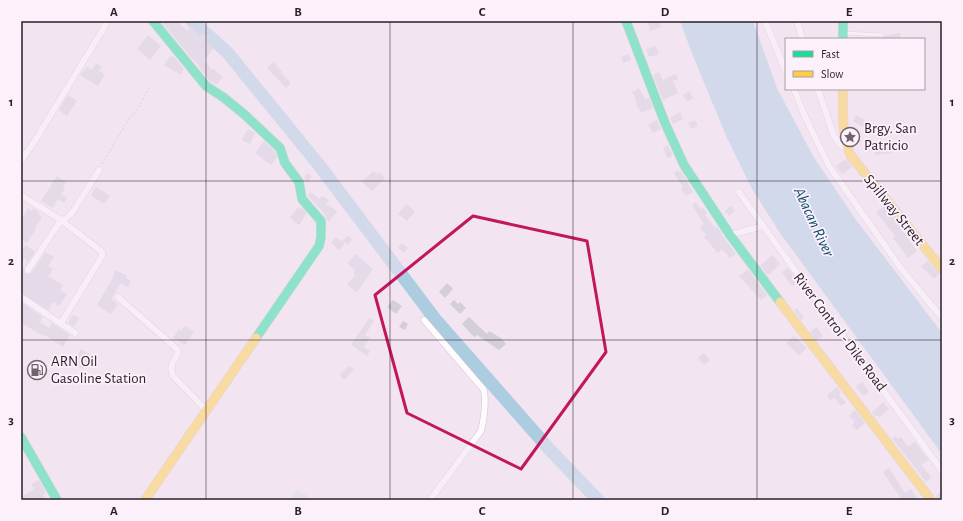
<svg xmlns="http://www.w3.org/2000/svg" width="963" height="521" font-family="'Alegreya Sans',sans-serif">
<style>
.green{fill:#d7e1da}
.water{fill:#accce0}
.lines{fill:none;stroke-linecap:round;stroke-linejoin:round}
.river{stroke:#accce0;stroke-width:13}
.building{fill:#d4ceda}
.lane-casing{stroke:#cec2cd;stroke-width:4}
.street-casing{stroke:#cec2cd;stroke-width:7}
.fast-casing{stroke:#cec2cd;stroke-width:10}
.slow-casing{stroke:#cec2cd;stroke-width:10}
.path{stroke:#d0cbd0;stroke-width:1.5;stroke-dasharray:2 2;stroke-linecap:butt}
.lane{stroke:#fdfbfd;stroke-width:3}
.street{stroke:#fdfbfd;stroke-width:6}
.fast{stroke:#16e098;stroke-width:9}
.slow{stroke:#ffcf43;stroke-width:9}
.marked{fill:none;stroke:#c2185b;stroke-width:3;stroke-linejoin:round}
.grid{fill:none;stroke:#291f29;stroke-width:1;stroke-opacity:0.55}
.labels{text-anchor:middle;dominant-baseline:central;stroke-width:3.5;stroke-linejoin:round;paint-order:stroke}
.poi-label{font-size:15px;fill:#291f29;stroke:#fcf1fb;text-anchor:start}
.street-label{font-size:15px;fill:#291f29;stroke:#fcf1fb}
.water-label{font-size:16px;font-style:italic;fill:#064f68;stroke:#fcf1fb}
.neatline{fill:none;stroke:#291f29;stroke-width:1.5}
.grid-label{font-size:13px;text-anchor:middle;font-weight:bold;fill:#291f29}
</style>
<rect width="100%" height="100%" fill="#f3e4f2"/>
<path class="green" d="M297 489 314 500H289Z"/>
<path class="water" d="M680 21H753L777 88 813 156 854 217 942 333V454L780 233 752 189 727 138 693 56Z"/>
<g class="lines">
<path class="river" d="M192 21 227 52 319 165 435 319 551 451 598 500"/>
</g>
<g class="building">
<path d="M161 21H177L187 31 191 26 200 35 202 32 209 38 206 41 214 48 204 60 212 70 213 69 223 77 216 85 213 82 212 83 210 81 198 66 199 65 192 59Z"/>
<path d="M653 21H659L661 27 650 31 648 23Z"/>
<path d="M900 33 901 39H883L885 36Z"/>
<path d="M148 35 161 46 150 60 137 49Z"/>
<path d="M656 46 659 54 649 57 646 49Z"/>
<path d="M629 54 631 60 623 63 621 57Z"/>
<path d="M170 56 175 58 184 69 181 75 164 65Z"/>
<path d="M274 62 282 72 281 73 291 83 286 88 267 68Z"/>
<path d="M96 63 102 67 99 71 105 74 98 86 80 75 87 67 92 70Z"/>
<path d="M659 72 663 80 676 74 678 79 673 81 678 93 663 100 653 75Z"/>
<path d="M639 88 645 99 649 97 653 108 641 113 636 103 637 102 632 92Z"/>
<path d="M689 91 693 98 687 102 683 95Z"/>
<path d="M68 95 77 101 67 116 59 110Z"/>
<path d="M680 112 683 119 673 124 670 118Z"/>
<path d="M856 115 865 120V128L853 121Z"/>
<path d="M657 120 661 129 653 133 648 125Z"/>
<path d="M695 120 698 126 691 129 688 123Z"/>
<path d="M248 129 255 133 250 144 242 140Z"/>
<path d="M264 141 275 151 277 157 271 165 255 153Z"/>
<path d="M891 143 892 153 875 155 874 145Z"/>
<path d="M668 145 673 156 667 158 663 148Z"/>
<path d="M846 159 852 167 842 174 836 166Z"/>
<path d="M678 170 679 172 681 171 693 192 686 196 681 189 683 188 674 173Z"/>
<path d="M373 171 377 174 379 172 385 178 372 191 362 182Z"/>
<path d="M307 173 312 176 307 183 304 178Z"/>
<path d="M57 176 66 182 63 187 65 188 61 194 67 198 64 203 58 199 53 208 41 201Z"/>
<path d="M96 187 110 196 104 204 91 195Z"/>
<path d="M310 192 320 199 322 196 329 200 326 204 337 211 329 222 327 220 323 212 308 196Z"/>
<path d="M696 202 701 209 703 208 707 214 705 215 715 228 717 227 722 233 721 234 736 254 730 258 722 249 718 253 704 237 706 235 700 227 704 224 692 205Z"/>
<path d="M406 204 415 211 407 221 398 214Z"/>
<path d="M731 206 735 211 729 216 725 211Z"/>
<path d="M884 206 917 251 908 258 893 238 895 236 876 212Z"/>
<path d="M298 207 300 209 301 207 307 213 299 225 290 218Z"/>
<path d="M28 208 32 211 33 208 39 212 38 214 42 217 35 228 36 229 27 243 21 239V220Z"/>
<path d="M347 236 352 239 348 245 343 241Z"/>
<path d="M335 237 345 243 339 250 331 243Z"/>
<path d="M402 243 408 248 404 253 398 248Z"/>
<path d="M26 245 35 252 24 268V272L26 274H30L32 272 45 252 54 257 48 266 53 269 48 276 63 285 60 290 67 294 59 306 53 302 48 310 21 293V272L27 261 21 257V252Z"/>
<path d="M356 254 373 269 357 292 347 285 355 275 353 273 355 270 347 263Z"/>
<path d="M772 255 780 264 768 275 760 266Z"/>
<path d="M928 261 939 274 934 279 921 266Z"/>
<path d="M788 268 798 282 792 286 782 272Z"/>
<path d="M748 269 767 295 761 300 739 276Z"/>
<path d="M116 270 127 276 126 278 131 281 128 287 121 283 111 299 118 304 111 314 97 305 114 276 113 275Z"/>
<path d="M447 283 453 289 445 298 439 292Z"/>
<path d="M393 300 402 306 396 314 387 307Z"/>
<path d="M454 300 458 304 460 302 466 308 460 314 450 304Z"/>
<path d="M21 302 43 317 40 322 49 328 52 323 70 335 63 347 45 335 44 336 21 323Z"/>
<path d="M796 308 804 317 801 320 794 310Z"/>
<path d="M73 315 79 318 74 327 68 323Z"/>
<path d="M469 317 487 334 489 331 501 338 506 344 499 350 477 335 474 337 462 324Z"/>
<path d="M369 318 374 321 365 335 370 338 364 347 370 351 367 356 351 345Z"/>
<path d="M403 321 408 324 405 330 399 327Z"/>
<path d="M185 326 194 332 185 345 173 338 179 329 181 331Z"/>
<path d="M817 327 823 336 816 341 810 332Z"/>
<path d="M794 336 807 348 799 355 786 343Z"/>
<path d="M81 349 91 355 83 369 73 364Z"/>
<path d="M704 353 710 360 704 365 698 358Z"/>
<path d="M349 366 354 370 344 380 340 375Z"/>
<path d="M862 382 869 392 863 396 856 386Z"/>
<path d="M837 387 841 393 839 395 846 403 841 406 835 398 830 400 827 395Z"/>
<path d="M883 402 889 409 879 417 877 415 875 417 872 412Z"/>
<path d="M855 410 865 423 857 430 852 425 855 422 849 416Z"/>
<path d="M896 436 898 439 901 437 908 447 915 442 929 460 921 465 931 477 926 482 892 438Z"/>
<path d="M889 468 905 493 911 489 918 500H902L883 472Z"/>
<path d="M39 480 46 493 43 495 46 500H21V497L34 489 31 484Z"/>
<path d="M942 491V500H937L936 496Z"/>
</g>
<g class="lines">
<defs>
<path id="lane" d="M845 33 882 35"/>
<g id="street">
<path d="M765 21 786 72"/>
<path d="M797 21 802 39"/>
<path d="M794 89 803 112 829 166 900 267 942 318"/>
<path d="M818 89 833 134 839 144 847 149"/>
<path d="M21 161 36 139 108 21"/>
<path d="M739 192C805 286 875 378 942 471"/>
<path d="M21 195 61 220 102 252V256L98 263 61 323"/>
<path d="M730 235 763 226"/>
<path d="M28 270 61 220 65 219 72 213 99 170"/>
<path d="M21 297 75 333"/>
<path d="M118 297 177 349 178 353C173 363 169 364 173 376L207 411"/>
<path d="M424 320 484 390C486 402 484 420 481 431L430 500"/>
</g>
<g id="fast">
<path d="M153 21 206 86 223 97 244 114 280 148 285 163 299 182 302 199 321 221V237L319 246 256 338"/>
<path d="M626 21 665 123 684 165 730 235 780 302"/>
<path d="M843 21V39"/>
<path d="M21 437 57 500"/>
</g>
<g id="slow">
<path d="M843 89C843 112 841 134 851 156L942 269"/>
<path d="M780 302 931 500"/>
<path d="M145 500 256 338"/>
</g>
</defs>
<use href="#lane" class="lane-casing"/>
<use href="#street" class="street-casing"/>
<use href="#fast" class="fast-casing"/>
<use href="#slow" class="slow-casing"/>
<path class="path" d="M102 164 130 117 138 109 150 85"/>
<use href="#lane" class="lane"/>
<use href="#street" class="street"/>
<use href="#fast" class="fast"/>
<use href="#slow" class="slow"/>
</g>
<path d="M0 0H963V521H0ZM473 216 587 241 606 352 521 469 407 413 375 295Z" fill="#f3e4f2" fill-opacity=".55" fill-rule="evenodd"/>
<path class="marked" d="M473 216 587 241 606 352 521 469 407 413 375 295Z"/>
<path class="grid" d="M206 21V500M390 21V500M573 21V500M757 21V500M21 181H942M21 340H942"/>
<defs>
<symbol id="sight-ring" viewBox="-11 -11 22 22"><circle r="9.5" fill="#fcf1fb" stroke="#70646f" stroke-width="1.5"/><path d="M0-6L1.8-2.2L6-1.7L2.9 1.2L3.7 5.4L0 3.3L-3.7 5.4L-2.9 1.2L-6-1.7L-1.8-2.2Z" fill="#70646f"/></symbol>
<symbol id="fuel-ring" viewBox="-11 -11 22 22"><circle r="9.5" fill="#fcf1fb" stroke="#70646f" stroke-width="1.5"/><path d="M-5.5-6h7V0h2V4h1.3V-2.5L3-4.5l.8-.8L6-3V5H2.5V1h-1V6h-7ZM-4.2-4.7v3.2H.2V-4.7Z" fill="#70646f"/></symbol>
</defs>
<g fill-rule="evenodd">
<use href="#sight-ring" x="839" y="126" width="22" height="22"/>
<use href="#fuel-ring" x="26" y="359" width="22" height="22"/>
</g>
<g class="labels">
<g class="poi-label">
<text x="864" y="128">Brgy. San<tspan x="864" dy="17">Patricio</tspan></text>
<text x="51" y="361">ARN Oil<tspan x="51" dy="17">Gasoline Station</tspan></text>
</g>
<g class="street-label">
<text transform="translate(894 210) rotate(51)">Spillway Street</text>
<text transform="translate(840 332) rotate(53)">River Control - Dike Road</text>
</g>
<g class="water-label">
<text transform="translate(814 222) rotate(65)">Abacan River</text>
</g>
</g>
<rect width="963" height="521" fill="none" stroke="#fcf1fb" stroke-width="44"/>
<rect x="785" y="38" width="140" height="52" fill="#fcf1fb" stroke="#a89da7"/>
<rect x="793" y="51" width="20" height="6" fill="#16e098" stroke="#a89da7"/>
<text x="821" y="58" font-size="12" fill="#291f29">Fast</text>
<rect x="793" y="71" width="20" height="6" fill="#ffcf43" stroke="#a89da7"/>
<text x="821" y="78" font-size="12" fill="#291f29">Slow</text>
<rect x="22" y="22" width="919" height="477" class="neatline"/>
<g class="grid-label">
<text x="114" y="16">A</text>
<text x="298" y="16">B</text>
<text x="482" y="16">C</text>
<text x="665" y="16">D</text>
<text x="849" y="16">E</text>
<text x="11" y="106">1</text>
<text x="952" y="106">1</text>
<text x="11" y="265">2</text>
<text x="952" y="265">2</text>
<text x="11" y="424">3</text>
<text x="952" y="424">3</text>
<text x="114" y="515">A</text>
<text x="298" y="515">B</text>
<text x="482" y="515">C</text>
<text x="665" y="515">D</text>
<text x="849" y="515">E</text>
</g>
</svg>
